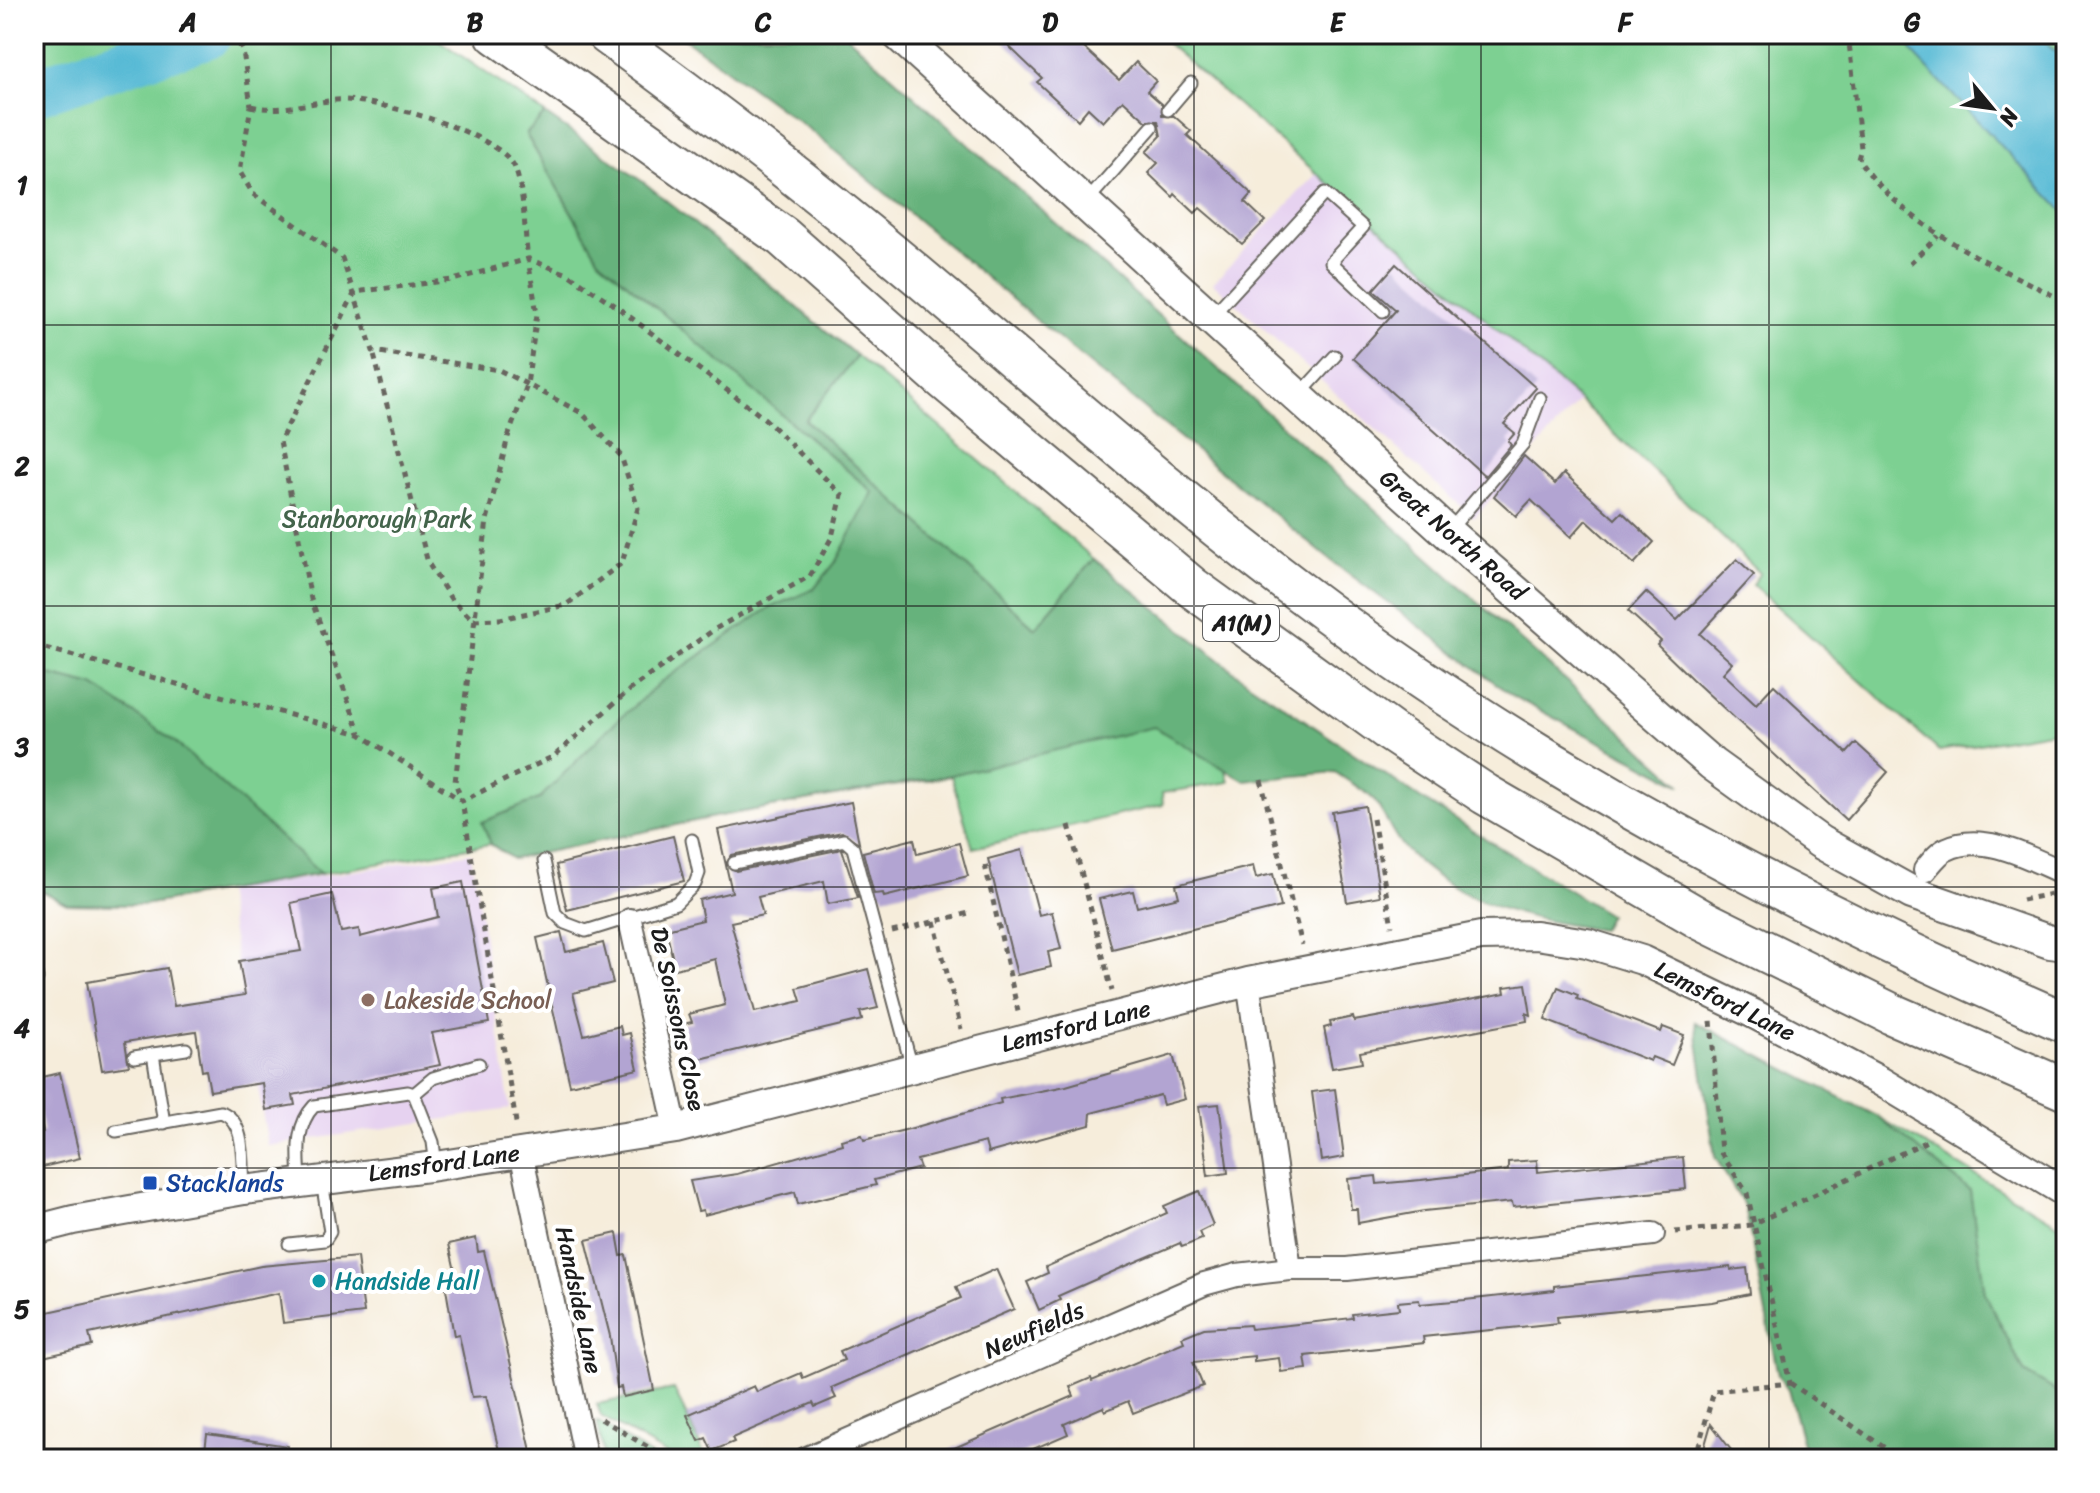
<svg xmlns="http://www.w3.org/2000/svg" width="2100" height="1493" font-family="Sriracha,sans-serif">
<style>
.built{fill:#e6d2f0}
.green{fill:#7dd092;stroke:#4c7657;stroke-width:2}
.forest{fill:#66b27c;stroke:#41674c;stroke-width:2}
.water{fill:#55b9d4;stroke:#386a78;stroke-width:2}
.lines{fill:none;stroke-linecap:round;stroke-linejoin:round}
.river{stroke:#55b9d4;stroke-width:48}
.building{fill:#b2a4d2}
.service-casing{stroke:#68655f;stroke-width:15}
.minor-casing{stroke:#68655f;stroke-width:26}
.tertiary-casing{stroke:#68655f;stroke-width:32}
.secondary-casing{stroke:#68655f;stroke-width:36}
.motorway-casing{stroke:#68655f;stroke-width:44}
.path{stroke:#68655f;stroke-width:5;stroke-dasharray:6 6;stroke-linecap:butt}
.service{stroke:#fff;stroke-width:11}
.minor{stroke:#fff;stroke-width:22}
.tertiary{stroke:#fff;stroke-width:28}
.secondary{stroke:#fff;stroke-width:32}
.motorway{stroke:#fff;stroke-width:40}
.grid{fill:none;stroke:#1c1c1c;stroke-width:2;stroke-opacity:0.55}
.education-dot{fill:#8d6e63;stroke:#fff;stroke-width:3}
.transit-dot{fill:#1a4fb4;stroke:#fff;stroke-width:3}
.culture-dot{fill:#0f9aa8;stroke:#fff;stroke-width:3}
.labels{text-anchor:middle;dominant-baseline:central;stroke-width:8;stroke-linejoin:round;paint-order:stroke}
.shield{fill:#fff;stroke:#606060;stroke-width:2}
.shield-label{font-size:22px;font-weight:bold;fill:#1c1c1c}
.park-label{font-size:24px;fill:#43644b;stroke:#fff}
.street-label{font-size:24px;fill:#1c1c1c;stroke:#fff}
.education-label{font-size:24px;fill:#785e54;stroke:#fff;text-anchor:start}
.transit-label{font-size:24px;fill:#164399;stroke:#fff;text-anchor:start}
.culture-label{font-size:24px;fill:#0d838f;stroke:#fff;text-anchor:start}
.neatline{fill:none;stroke:#1c1c1c;stroke-width:3}
.grid-label{font-size:26px;text-anchor:middle;font-weight:bold;fill:#1c1c1c}
</style>
<rect width="100%" height="100%" fill="#fff"/>
<filter id="ink" filterUnits="userSpaceOnUse"><feTurbulence type="fractalNoise" baseFrequency=".0125" numOctaves="2"/><feDisplacementMap in="SourceGraphic" scale="16" xChannelSelector="R" yChannelSelector="G"/><feConvolveMatrix kernelMatrix="1 2 1 2 8 2 1 2 1" color-interpolation-filters="sRGB"/></filter>
<filter id="wash" filterUnits="userSpaceOnUse"><feTurbulence type="fractalNoise" baseFrequency=".006" numOctaves="4" result="noise"/><feDisplacementMap in="SourceGraphic" scale="32" xChannelSelector="R" yChannelSelector="G"/><feGaussianBlur stdDeviation="1.8" result="paint"/><feColorMatrix in="noise" values="0 0 0 0 0 0 0 0 0 0 0 0 0 0 0 0 0 1.4 0 .05"/><feComposite in="paint" operator="in"/></filter>
<g filter="url(#wash)">
<rect width="100%" height="100%" fill="#f6eddb"/>
<g class="built">
<path d="M1318 172 1580 400 1474 518 1213 283Z"/>
<path d="M471 853 510 1109 268 1146 225 891Z"/>
</g>
<g class="green">
<path d="M34 34H430L545 114 526 135 599 259 873 492 1049 655 1155 727 1226 770 1229 782 1162 793 1163 805 973 848 951 776 714 817 513 859 490 844 143 905 67 904 34 887Z"/>
<path d="M1156 34H2066V729L1939 751 1752 584 1760 573 1580 401Z"/>
<path d="M857 356 1094 559 1035 628 805 420Z"/>
<path d="M1877 1116 2066 1229V1397L2024 1372 1984 1293 1970 1191Z"/>
<path d="M674 1389 706 1459H675L601 1416 597 1404Z"/>
<path d="M597 1421 657 1459H605Z"/>
</g>
<g class="forest">
<path d="M678 34H845L1682 785 1514 697 1328 558 1076 353 810 130Z"/>
<path d="M545 114 646 184 857 356 805 420 1035 628 1094 559 1242 678 1423 800 1609 915 1601 930C1529 920 1457 904 1405 849 1391 834 1385 812 1371 797 1361 788 1346 780 1335 772L1245 781 1154 727 951 775 714 817 513 859 491 844 482 822 539 799 609 728 661 682 768 609 814 589 835 563 873 492 599 259 526 134Z"/>
<path d="M34 671 94 686 175 742 321 874 143 905 67 904 34 887Z"/>
<path d="M1695 1022 1877 1116 1970 1191 1985 1293 2024 1372 2066 1397V1459H1807L1788 1390 1778 1375 1745 1207 1715 1157Z"/>
</g>
<path class="water" d="M1901 34H2038L2052 49 2066 54V214L1914 54Z"/>
<g class="lines">
<path class="river" d="M34 92 208 34"/>
</g>
<g id="blocks">
<g class="building">
<path d="M996 34H1069L1119 80 1136 62 1156 81 1147 91 1162 104V116H1174L1191 131 1187 135 1252 194 1245 202 1265 221 1242 244 1200 208 1195 213 1175 194 1173 197 1148 173 1158 163 1146 152 1161 136 1158 121H1146L1123 100 1103 122 1088 108 1078 120 1037 82 1042 78Z"/>
<path d="M1396 264 1536 388 1504 424 1515 433 1508 441 1511 445 1485 476 1353 358 1396 310 1373 290Z"/>
<path d="M1524 456 1555 484 1564 473 1615 519 1622 512 1654 542 1634 564 1586 520 1571 537 1531 500 1516 516 1494 496Z"/>
<path d="M1737 559 1754 575 1700 634 1732 663 1723 673 1756 704 1774 685 1847 753 1856 743 1888 772 1846 820 1692 679 1657 645 1661 641 1628 611 1646 592 1677 620Z"/>
<path d="M851 802 859 843 842 832 732 855 726 864 736 871 842 849 858 898 828 904 824 881 758 897 763 915 731 922 755 1012 801 1001 797 988 868 969 878 1008 860 1012 862 1020 692 1061 683 1024 692 1022 689 1014 725 1005 715 959 675 969 666 929 703 920 699 900 732 892 718 830Z"/>
<path d="M1365 806 1380 896 1347 902 1332 812Z"/>
<path d="M673 836 684 881 567 910 556 865Z"/>
<path d="M914 839 917 854 959 843 968 876 884 897 883 893 874 894 863 852Z"/>
<path d="M1022 850 1039 915 1052 912 1061 949 1048 952 1051 967 1017 975 988 859Z"/>
<path d="M1253 866 1256 878 1273 874 1281 907 1112 949 1099 899 1133 891 1137 907 1179 897 1176 885Z"/>
<path d="M463 882 489 1023 432 1033 440 1065 293 1095 295 1105 266 1110 262 1083 210 1091 206 1070 202 1071 196 1031 125 1042 129 1066 102 1070 87 982 167 968 174 1006 245 995 239 961 301 951 291 903 332 894 341 932 359 929 360 937 438 917 433 888Z"/>
<path d="M561 932 566 952 603 943 613 983 573 993 584 1035 620 1026 622 1035 630 1033 638 1069 570 1085 537 938Z"/>
<path d="M1526 984 1531 1015 1526 1013 1527 1021 1360 1052 1362 1063 1332 1068 1324 1028 1331 1026 1330 1022 1353 1017 1354 1021 1480 998 1505 993 1504 987Z"/>
<path d="M1558 987 1578 995 1577 999 1661 1032 1663 1027 1684 1035 1672 1065 1652 1057 1650 1061 1545 1020Z"/>
<path d="M1173 1055 1185 1099 1163 1105 1160 1095 1091 1113 1090 1125 988 1153 985 1142 917 1160 920 1168 874 1180 876 1185 798 1204 795 1192 704 1215 703 1210 698 1211 690 1181 737 1174 842 1144 841 1140 862 1135 864 1140 909 1129 1001 1103 1000 1099 1066 1086Z"/>
<path d="M60 1073 80 1158 34 1169V1134L43 1132 34 1079Z"/>
<path d="M1335 1089 1344 1157 1321 1161 1312 1092Z"/>
<path d="M1219 1104 1228 1173 1208 1176 1199 1106Z"/>
<path d="M1683 1157 1686 1189 1513 1207 1512 1202 1424 1211 1358 1223 1357 1209H1351L1348 1179 1376 1176 1377 1184 1421 1180 1508 1170V1162L1537 1160 1538 1172Z"/>
<path d="M1199 1191 1213 1225 1199 1232 1202 1239 1182 1247 1180 1243 1119 1269 1058 1296 1060 1300 1039 1310 1027 1282 1048 1273 1046 1267 1167 1213 1164 1206Z"/>
<path d="M617 1233 621 1256 626 1255 654 1390 623 1397 621 1387 617 1388 610 1336 586 1240Z"/>
<path d="M476 1238 478 1252 484 1251 533 1459H501L486 1396 472 1397 459 1335 454 1336 445 1283 457 1280 449 1244Z"/>
<path d="M357 1257 364 1313 283 1323 279 1293 89 1334 92 1346 34 1359V1315L261 1266Z"/>
<path d="M1730 1267 1731 1270 1747 1268 1750 1294 1712 1302 1557 1317 1558 1323 1423 1337 1424 1343 1305 1356 1307 1369 1281 1372 1279 1358 1254 1361V1356L1193 1362 1203 1386 1133 1413 1128 1401 1105 1411 1103 1407 1064 1424 1068 1434 1010 1459H929L1074 1396 1070 1387 1091 1378 1092 1381 1184 1342 1182 1337 1204 1328 1250 1325 1251 1329 1353 1318 1352 1314 1399 1309 1398 1302 1419 1300 1420 1304 1465 1300 1554 1290V1286Z"/>
<path d="M996 1269 1014 1309 831 1388 836 1398 815 1407 813 1403 732 1438 734 1442 712 1451 706 1438 699 1441 687 1415 754 1386 757 1392 801 1373 803 1378 844 1360 840 1351 961 1298 956 1287Z"/>
<path d="M1711 1424 1738 1459H1701Z"/>
<path d="M207 1434 288 1446 287 1459H204Z"/>
</g>
</g>
</g>
<g filter="url(#ink)">
<use href="#blocks" fill-opacity="0" stroke="#68655f" stroke-width="2"/>
<g class="lines">
<defs>
<g id="service">
<path d="M1168 110 1191 83"/>
<path d="M1088 200 1152 127"/>
<path d="M1213 315 1325 193 1363 227 1331 262 1383 311"/>
<path d="M1301 393 1335 356"/>
<path d="M1448 532 1523 444 1540 398"/>
<path d="M544 861 555 913 565 923 586 931 676 903 695 884 699 873 692 840"/>
<path d="M734 863 844 840 853 848 912 1068"/>
<path d="M34 962 37 979 34 983"/>
<path d="M153 1054 164 1123"/>
<path d="M134 1057 186 1049"/>
<path d="M414 1094 433 1078 479 1064"/>
<path d="M116 1131 221 1112C247 1121 242 1165 244 1189"/>
<path d="M300 1182C299 1156 294 1127 314 1106L408 1092 414 1094 433 1142 436 1166"/>
<path d="M289 1244 325 1240 330 1232 322 1181"/>
</g>
<g id="minor">
<path d="M1925 870C1931 863 1939 852 1947 849 1984 831 2033 860 2066 874"/>
<path d="M630 920 676 1129"/>
<path d="M1248 982 1290 1269"/>
<path d="M521 1152 586 1459"/>
<path d="M805 1459 1204 1284 1237 1275 1290 1269H1347L1653 1234"/>
</g>
<path id="tertiary" d="M34 1230 73 1220 244 1190 436 1166 676 1129 1248 982 1481 936 1536 935 1587 943 1642 960 1754 1014 1880 1081 2066 1193"/>
<path id="secondary" d="M898 34 1447 532 1712 764 1820 842 1912 893 2050 942 2066 944"/>
<g id="motorway">
<path d="M496 34 783 237 941 377 1193 588 1391 732 1485 794 1702 920 1892 1014 2066 1090"/>
<path d="M607 34C713 111 816 190 916 274 1043 381 1167 492 1300 592 1535 770 1796 906 2066 1023"/>
</g>
</defs>
<use href="#service" class="service-casing"/>
<use href="#minor" class="minor-casing"/>
<use href="#tertiary" class="tertiary-casing"/>
<use href="#secondary" class="secondary-casing"/>
<use href="#motorway" class="motorway-casing"/>
<g class="path">
<path d="M233 34 243 51 251 106 240 172 253 194 342 258 373 351 499 370 582 413 621 456 638 508 622 563 566 605 500 619 473 620 451 599 428 563 373 351"/>
<path d="M1848 34 1861 148 1858 159C1909 231 1989 262 2066 302"/>
<path d="M251 106C281 113 305 103 336 100 371 97 502 133 515 168 525 195 524 231 528 259L568 274 613 304 765 419 842 495 832 537 810 576 715 629 633 687 554 756 462 801 455 782 487 520 508 437 527 385 537 314 528 259 453 280 355 292"/>
<path d="M1910 263 1938 236"/>
<path d="M355 292 280 441 311 599 360 733"/>
<path d="M34 645 360 734 462 801 517 1128"/>
<path d="M1261 780 1302 945"/>
<path d="M1373 819 1392 926"/>
<path d="M1069 825 1112 991"/>
<path d="M985 865 1019 1016"/>
<path d="M2022 900 2051 894"/>
<path d="M934 921 961 1029"/>
<path d="M892 932 973 912"/>
<path d="M1675 1232 1751 1225 1929 1140"/>
<path d="M1790 1383 1901 1459"/>
<path d="M601 1419 668 1459"/>
<path d="M1695 1459 1714 1391 1790 1383 1747 1193 1721 1153 1711 1020"/>
</g>
<use href="#service" class="service"/>
<use href="#minor" class="minor"/>
<use href="#tertiary" class="tertiary"/>
<use href="#secondary" class="secondary"/>
<use href="#motorway" class="motorway"/>
</g>
</g>
<path class="grid" d="M331 34V1459M619 34V1459M906 34V1459M1194 34V1459M1481 34V1459M1769 34V1459M34 325H2066M34 606H2066M34 887H2066M34 1168H2066"/>
<circle class="education-dot" cx="368" cy="1000" r="8"/>
<rect class="transit-dot" x="142" y="1175" width="16" height="16" rx="4"/>
<circle class="culture-dot" cx="319" cy="1281" r="8"/>
<g class="labels">
<rect class="shield" x="1203" y="605" width="76" height="36" rx="6"/>
<g class="shield-label">
<text x="1241" y="623">A1(M)</text>
</g>
<g class="park-label">
<text x="377" y="519">Stanborough Park</text>
</g>
<g class="street-label">
<text transform="translate(1453 535) rotate(41)">Great North Road</text>
<text transform="translate(1725 1001) rotate(26)">Lemsford Lane</text>
<text transform="translate(678 1019) rotate(78)">De Soissons Close</text>
<text transform="translate(1076 1026) rotate(-14)">Lemsford Lane</text>
<text transform="translate(444 1163) rotate(-8)">Lemsford Lane</text>
<text transform="translate(579 1300) rotate(78)">Handside Lane</text>
<text transform="translate(1034 1330) rotate(-24)">Newfields</text>
</g>
<g class="education-label">
<text x="384" y="1000">Lakeside School</text>
</g>
<g class="transit-label">
<text x="166" y="1183">Stacklands</text>
</g>
<g class="culture-label">
<text x="335" y="1281">Handside Hall</text>
</g>
</g>
<rect width="2100" height="1493" fill="none" stroke="#fff" stroke-width="88"/>
<g transform="translate(1992 108) rotate(119)" stroke="#ffffff" stroke-width="6" paint-order="stroke">
<path d="M0-6L14 30L0 20L-14 30Z" fill="#1c1c1c"/>
<text y="-12" font-size="22" font-weight="bold" text-anchor="middle" fill="#1c1c1c">N</text>
</g>
<rect x="44" y="44" width="2012" height="1405" class="neatline"/>
<g class="grid-label">
<text x="188" y="31">A</text>
<text x="475" y="31">B</text>
<text x="763" y="31">C</text>
<text x="1050" y="31">D</text>
<text x="1337" y="31">E</text>
<text x="1625" y="31">F</text>
<text x="1912" y="31">G</text>
<text x="22" y="194">1</text>
<text x="22" y="475">2</text>
<text x="22" y="756">3</text>
<text x="22" y="1037">4</text>
<text x="22" y="1318">5</text>
</g>
</svg>
